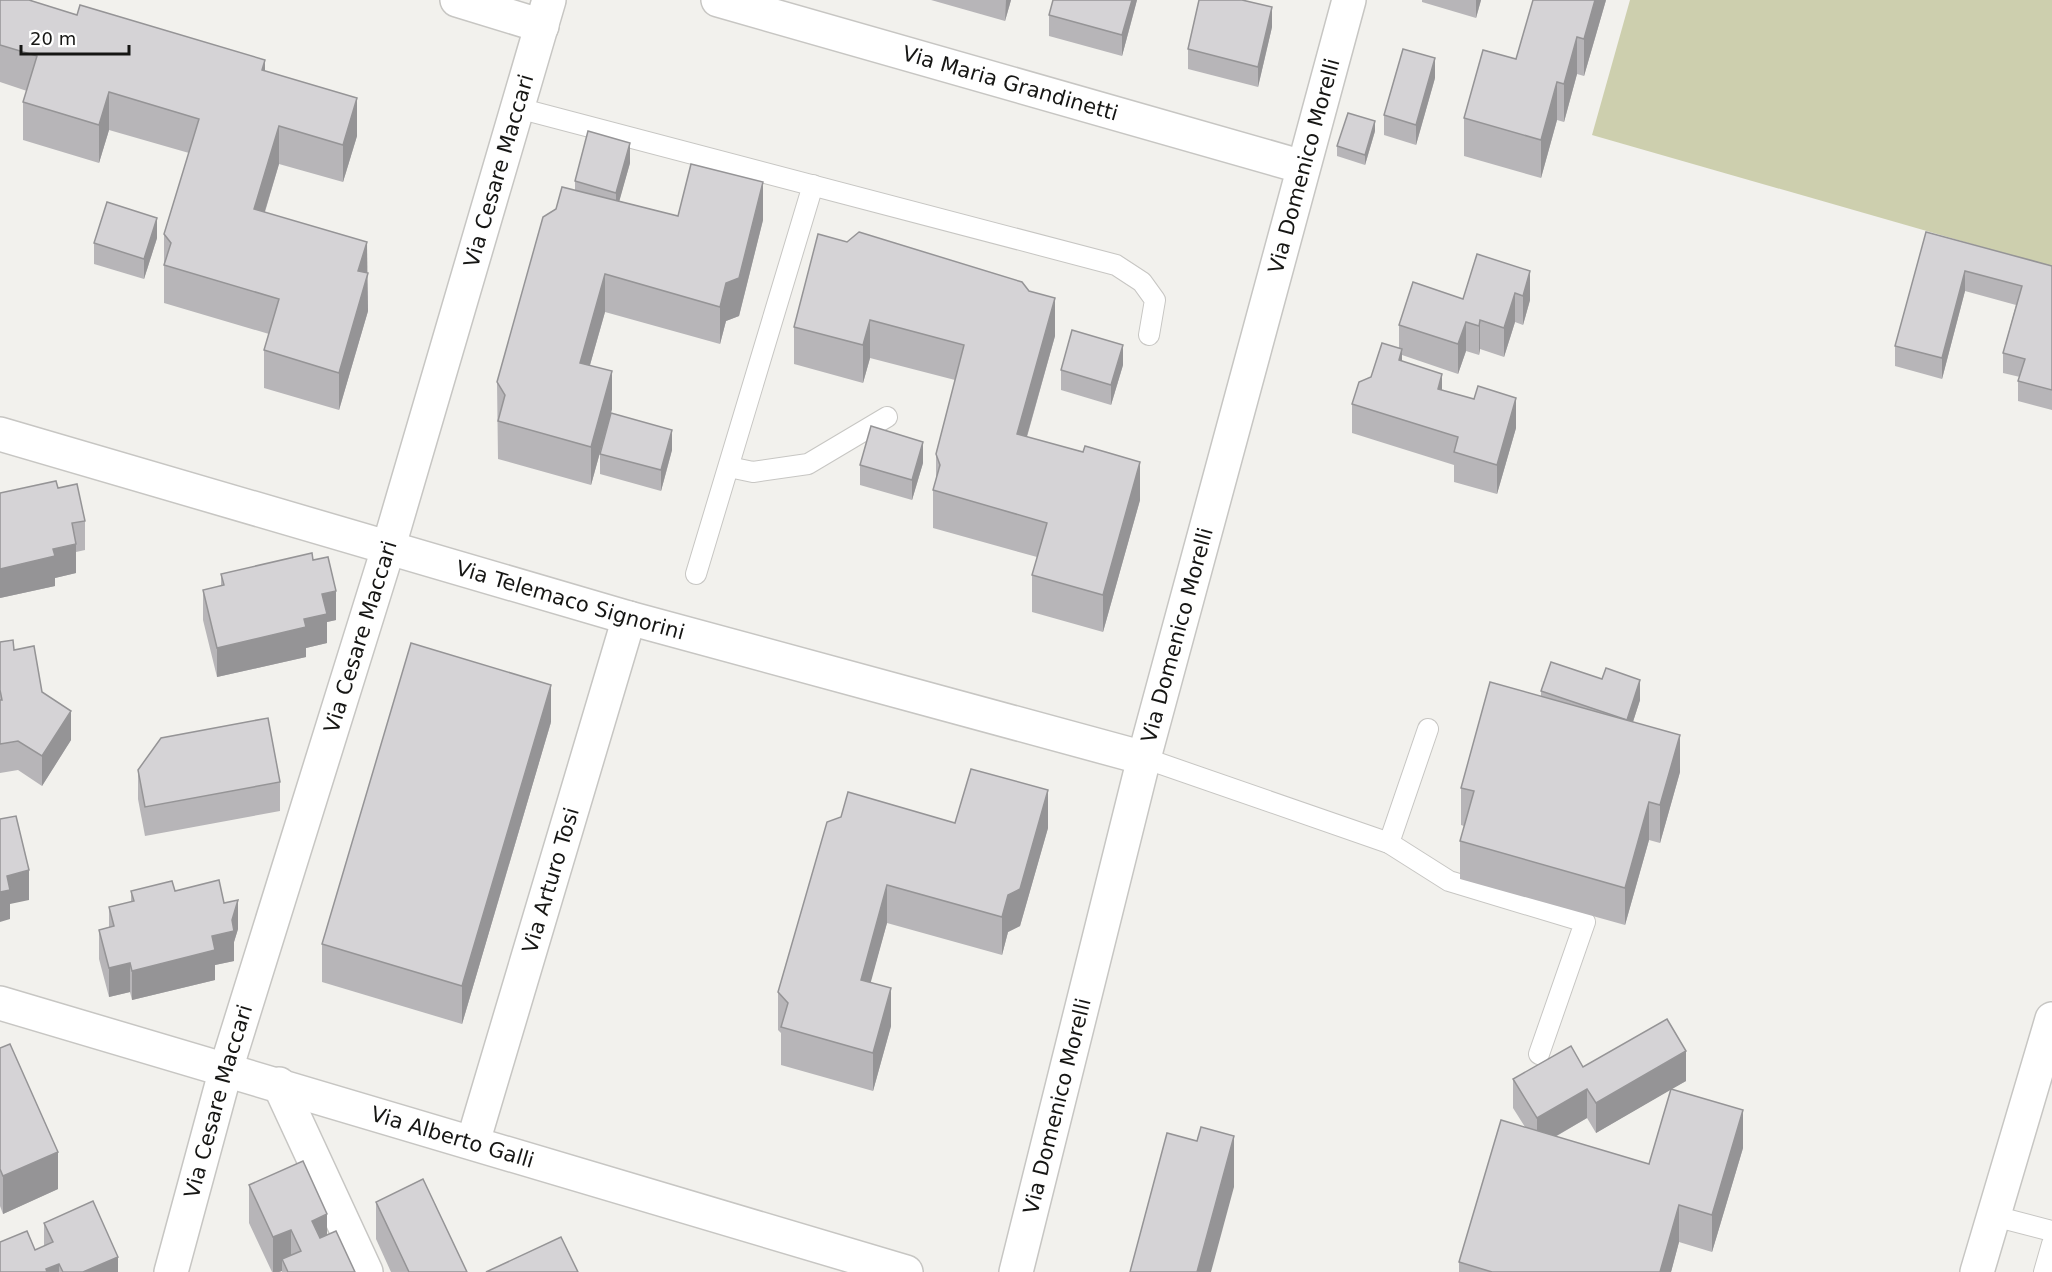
<svg xmlns="http://www.w3.org/2000/svg" width="2052" height="1272" font-family="'DejaVu Sans',sans-serif">
<style>
.green{fill:#cdcfae}
.lines{fill:none;stroke-linecap:round;stroke-linejoin:round}
.service-casing{stroke:#c7c6c3;stroke-width:22}
.minor-casing{stroke:#c7c6c3;stroke-width:36}
.tertiary-casing{stroke:#c7c6c3;stroke-width:36}
.service{stroke:#fff;stroke-width:20}
.minor{stroke:#fff;stroke-width:33}
.tertiary{stroke:#fff;stroke-width:33}
.wall{fill:#b7b5b8;fill-rule:evenodd}
.shaded-wall{fill:#959496}
.building{fill:#d5d3d6;stroke:#959496;stroke-width:1.5}
.labels{text-anchor:middle;dominant-baseline:central;stroke-width:4.5;stroke-linejoin:round;paint-order:stroke}
.street-label{font-size:21px;fill:#161614;stroke:#fff}
</style>
<rect width="100%" height="100%" fill="#f2f1ed"/>
<path class="green" d="M1630 0H2052V267L1592 135Z"/>
<g class="lines">
<defs>
<g id="service">
<path d="M518 108 1116 265 1142 282 1155 300 1149 335"/>
<path d="M729 467 753 472 808 464 887 417"/>
<path d="M696 574 813 185"/>
<path d="M1144 758 1389 843 1449 881 1585 922 1539 1054"/>
<path d="M1389 843 1428 729"/>
<path d="M1994 1216 2052 1231"/>
<path d="M2044 1272 2052 1244"/>
</g>
<g id="minor">
<path d="M457 0 542 26"/>
<path id="s1" d="M718 0 1303 167"/>
<path id="s2" d="M0 434 629 618 1144 758"/>
<path id="s3" d="M0 1003 906 1272"/>
<path d="M279 1084 366 1272"/>
<path id="s4" d="M473 1142 629 618"/>
<path id="s5" d="M171 1272 226 1069 388 549 549 0"/>
<path id="s6" d="M1016 1272 1144 758 1349 0"/>
</g>
<path id="tertiary" d="M1977 1272 2052 1019"/>
</defs>
<use href="#service" class="service-casing"/>
<use href="#minor" class="minor-casing"/>
<use href="#tertiary" class="tertiary-casing"/>
<use href="#service" class="service"/>
<use href="#minor" class="minor"/>
<use href="#tertiary" class="tertiary"/>
</g>
<g class="wall">
<path d="M0 0 265 71 357 136 343 182 279 164 265 212 367 273 368 311 339 410 264 388V350L269 334 164 303V234L189 153 109 130 99 163 23 140V102L27 91 0 82Z"/>
<path d="M931 0H1011L1005 21Z"/>
<path d="M1137 0 1122 56 1049 36V15Z"/>
<path d="M1422 0H1481L1476 18 1422 2Z"/>
<path d="M1606 0 1584 76 1577 74 1564 122 1557 120 1541 178 1464 156V118L1516 59Z"/>
<path d="M1272 27 1258 87 1188 69V49Z"/>
<path d="M1435 78 1416 145 1384 135V115Z"/>
<path d="M1375 131 1365 165 1337 156V146Z"/>
<path d="M630 163 619 201 678 216 763 220 739 316 726 321 720 344 605 312 590 365 612 409 591 485 498 459 497 382 556 209 575 190V181Z"/>
<path d="M1926 232 2052 266V410L2018 401V381L2020 377 2003 373V353L2016 305 1965 291 1942 379 1895 366V346Z"/>
<path d="M818 234 1055 336 1027 437 1140 500 1103 632 1032 612V575L1037 557 933 528V490L936 480V454L955 380 870 358 863 383 794 364V327Z"/>
<path d="M157 238 144 279 94 264V243Z"/>
<path d="M1477 254 1530 300 1523 325 1515 322 1504 357 1480 349 1479 355 1466 351 1458 374 1402 355V361L1442 390 1516 428 1497 494 1454 482V465L1352 433V404L1371 377 1399 348V325L1463 299Z"/>
<path d="M1123 365 1111 405 1061 390V370Z"/>
<path d="M672 450 661 491 600 474V454Z"/>
<path d="M923 463 912 500 860 485V465Z"/>
<path d="M58 488 85 521V550L76 552V573L55 578V586L0 598Z"/>
<path d="M313 560 336 620 327 622V643L306 648V657L217 677 203 620V590L221 586V574Z"/>
<path d="M0 642 14 650 42 692 71 740 42 786 18 770 0 773Z"/>
<path d="M1541 691 1640 700 1633 722 1680 772 1660 843 1649 840 1625 925 1460 879V841L1464 826 1461 825V788L1541 696Z"/>
<path d="M551 722 462 1024 322 982V944Z"/>
<path d="M138 770 280 782V811L145 836 138 799Z"/>
<path d="M827 822 955 823 1048 828 1020 926 1008 932 1002 955 887 923 870 983 891 1026 873 1091 781 1065V1033L778 1030V992Z"/>
<path d="M131 891H175L224 903 238 929 234 942V961L215 965V980L132 1000 130 992 109 997 99 959V930L109 927V907L131 902Z"/>
<path d="M0 1048 58 1189 3 1214 0 1206Z"/>
<path d="M1583 1067 1686 1081 1671 1089 1743 1148 1712 1252 1679 1242 1671 1272H1459V1262L1525 1127 1513 1108V1079ZM1671 1089 1649 1164 1555 1137 1587 1118 1596 1133Z"/>
<path d="M249 1185 327 1235 355 1272H282V1271L279 1272H272L249 1223Z"/>
<path d="M376 1202 467 1272H391L376 1239Z"/>
<path d="M44 1223 118 1272H0L35 1250 44 1246Z"/>
</g>
<g class="shaded-wall">
<path d="M1006 0H1011L1005 21Z"/>
<path d="M1132 0H1137L1122 56V35Z"/>
<path d="M1476 0H1481L1476 18Z"/>
<path d="M1595 0H1606L1584 76V39Z"/>
<path d="M1272 7V27L1258 87V67Z"/>
<path d="M1577 37V74L1564 122V84Z"/>
<path d="M1435 58V78L1416 145V125Z"/>
<path d="M265 60V98L262 70Z"/>
<path d="M1557 82V120L1541 178V140Z"/>
<path d="M109 92V130L99 163V125Z"/>
<path d="M357 98V136L343 182V145Z"/>
<path d="M1375 121V131L1365 165V155Z"/>
<path d="M279 126V164L254 247V209Z"/>
<path d="M630 143V163L616 213V193Z"/>
<path d="M763 182V220L739 316 726 321 720 344V307L726 283Z"/>
<path d="M157 218V238L144 279V259Z"/>
<path d="M367 242 368 311 339 410V373L358 271Z"/>
<path d="M1530 271V300L1523 325V296Z"/>
<path d="M1965 271V291L1942 379V358Z"/>
<path d="M605 274V312L580 400V363Z"/>
<path d="M1515 293V322L1504 357V328Z"/>
<path d="M1055 298V336L1017 471V434Z"/>
<path d="M870 320V358L863 383V345Z"/>
<path d="M1480 320V349L1479 355V326Z"/>
<path d="M1466 322V351L1458 374V344Z"/>
<path d="M1123 345V365L1111 405V385Z"/>
<path d="M1402 349V378L1399 360Z"/>
<path d="M612 371V409L591 485V447Z"/>
<path d="M1442 374V403L1438 389Z"/>
<path d="M1516 398V428L1497 494V465Z"/>
<path d="M672 430V450L661 491V470Z"/>
<path d="M923 442V463L912 500V480Z"/>
<path d="M1140 462V500L1103 632V595Z"/>
<path d="M76 544V573L55 578V586L0 598V569L53 549Z"/>
<path d="M336 591V620L327 622V643L306 648V657L217 677V648L304 619 322 594Z"/>
<path d="M1640 680V700L1627 740V720Z"/>
<path d="M551 685V722L462 1024V986Z"/>
<path d="M71 711V740L42 786V756Z"/>
<path d="M1680 735V772L1660 843V805Z"/>
<path d="M1048 790V828L1020 926 1008 932 1002 955V917L1008 895Z"/>
<path d="M1649 802V840L1625 925V888Z"/>
<path d="M29 870V900L10 904V919L0 922V892L7 876Z"/>
<path d="M887 885V923L861 1018V980Z"/>
<path d="M238 900V929L234 942V961L215 965V980L132 1000V971L212 936 232 920Z"/>
<path d="M130 963V992L109 997V968Z"/>
<path d="M891 988V1026L873 1091V1053Z"/>
<path d="M1686 1051V1081L1596 1133V1103Z"/>
<path d="M1587 1089V1118L1537 1147V1118Z"/>
<path d="M1743 1110V1148L1712 1252V1215Z"/>
<path d="M1234 1136V1187L1211 1272H1197Z"/>
<path d="M58 1152V1189L3 1214V1176Z"/>
<path d="M1679 1205V1242L1671 1272H1660Z"/>
<path d="M327 1214V1251L312 1221Z"/>
<path d="M291 1230V1267L282 1259V1271L279 1272H273V1237Z"/>
<path d="M118 1257V1272H83Z"/>
<path d="M59 1264V1272H46V1269Z"/>
</g>
<g class="building">
<path d="M0 0H29L77 15 80 5 265 60 262 70 357 98 343 145 279 126 254 209 367 242 358 271 368 273 339 373 264 350 279 299 164 265 171 243 164 234 199 119 109 92 99 125 23 102 37 56 0 45Z"/>
<path d="M1053 0H1132L1122 35 1049 15Z"/>
<path d="M1199 0H1242L1272 7 1258 67 1188 49Z"/>
<path d="M1533 0H1595L1584 39 1577 37 1564 84 1557 82 1541 140 1464 118 1483 50 1516 59Z"/>
<path d="M1403 49 1435 58 1416 125 1384 115Z"/>
<path d="M1348 113 1375 121 1365 155 1337 146Z"/>
<path d="M588 131 630 143 616 193 575 181Z"/>
<path d="M691 164 763 182 739 278 726 283 720 307 605 274 580 363 612 371 591 447 498 421 505 395 497 382 543 217 556 209 562 187 678 216Z"/>
<path d="M107 202 157 218 144 259 94 243Z"/>
<path d="M859 232 1022 282 1029 291 1055 298 1017 434 1083 452 1085 446 1140 462 1103 595 1032 575 1047 523 933 490 940 465 936 454 964 345 870 320 863 345 794 327 818 234 847 242Z"/>
<path d="M1926 232 2052 266V390L2018 381 2025 359 2003 353 2022 286 1965 271 1942 358 1895 346Z"/>
<path d="M1477 254 1530 271 1523 296 1515 293 1504 328 1480 320 1479 326 1466 322 1458 344 1399 325 1413 282 1463 299Z"/>
<path d="M1072 330 1123 345 1111 385 1061 370Z"/>
<path d="M1382 343 1402 349 1399 360 1442 374 1438 389 1474 399 1478 386 1516 398 1497 465 1454 452 1458 437 1352 404 1359 382 1371 377Z"/>
<path d="M611 413 672 430 661 470 600 454Z"/>
<path d="M871 426 923 442 912 480 860 465Z"/>
<path d="M56 481 58 488 77 484 85 521 72 523 76 544 53 549 55 556 0 569V493Z"/>
<path d="M312 553 313 560 328 557 336 591 322 594 327 614 304 619 306 627 217 648 203 590 224 585 221 574Z"/>
<path d="M13 640 14 650 34 646 42 692 71 711 42 756 18 741 0 744V700H2L0 690V642Z"/>
<path d="M411 643 551 685 462 986 322 944Z"/>
<path d="M1551 662 1602 679 1606 668 1640 680 1627 720 1541 691Z"/>
<path d="M1490 682 1680 735 1660 805 1649 802 1625 888 1460 841 1474 791 1461 788Z"/>
<path d="M268 718 280 782 145 807 138 770 161 738Z"/>
<path d="M971 769 1048 790 1020 889 1008 895 1002 917 887 885 861 980 891 988 873 1053 781 1027 788 1003 778 992 827 822 841 817 848 792 955 823Z"/>
<path d="M16 816 29 870 7 876 10 890 0 892V819Z"/>
<path d="M219 880 224 903 238 900 232 920 234 931 212 936 215 950 132 971 130 963 109 968 99 930 114 926 109 907 134 901 131 891 172 881 175 891Z"/>
<path d="M1667 1019 1686 1051 1596 1103 1587 1089 1537 1118 1513 1079 1571 1046 1583 1067Z"/>
<path d="M10 1044 58 1152 3 1176 0 1169V1048Z"/>
<path d="M1671 1089 1743 1110 1712 1215 1679 1205 1660 1272H1492L1459 1262 1501 1120 1649 1164Z"/>
<path d="M1201 1127 1234 1136 1197 1272H1130L1167 1133 1197 1141Z"/>
<path d="M303 1161 327 1214 312 1221 320 1238 336 1231 355 1272H288L282 1259 301 1251 291 1230 273 1237 249 1185Z"/>
<path d="M423 1179 467 1272H409L376 1202Z"/>
<path d="M93 1201 118 1257 83 1272H63L59 1264 46 1269 47 1272H0V1242L27 1231 35 1250 53 1242 44 1223Z"/>
<path d="M561 1237 578 1272H486Z"/>
</g>
<g class="labels">
<g class="street-label">
<text stroke="none"><textPath href="#s1" startOffset="304">Via Maria Grandinetti</textPath></text>
<text stroke="none"><textPath href="#s6" startOffset="1143">Via Domenico Morelli</textPath></text>
<text stroke="none"><textPath href="#s5" startOffset="1149">Via Cesare Maccari</textPath></text>
<text stroke="none"><textPath href="#s2" startOffset="594">Via Telemaco Signorini</textPath></text>
<text stroke="none"><textPath href="#s6" startOffset="657">Via Domenico Morelli</textPath></text>
<text stroke="none"><textPath href="#s5" startOffset="663">Via Cesare Maccari</textPath></text>
<text stroke="none"><textPath href="#s4" startOffset="273">Via Arturo Tosi</textPath></text>
<text stroke="none"><textPath href="#s5" startOffset="177">Via Cesare Maccari</textPath></text>
<text stroke="none"><textPath href="#s6" startOffset="171">Via Domenico Morelli</textPath></text>
<text stroke="none"><textPath href="#s3" startOffset="472">Via Alberto Galli</textPath></text>
</g>
</g>
<path d="M21 45v9h108v-9" fill="none" stroke="#161614" stroke-width="3"/>
<text x="30" y="45" font-size="18" fill="#161614" stroke="#ffffff" stroke-width="4.5" paint-order="stroke">20 m</text>
</svg>
